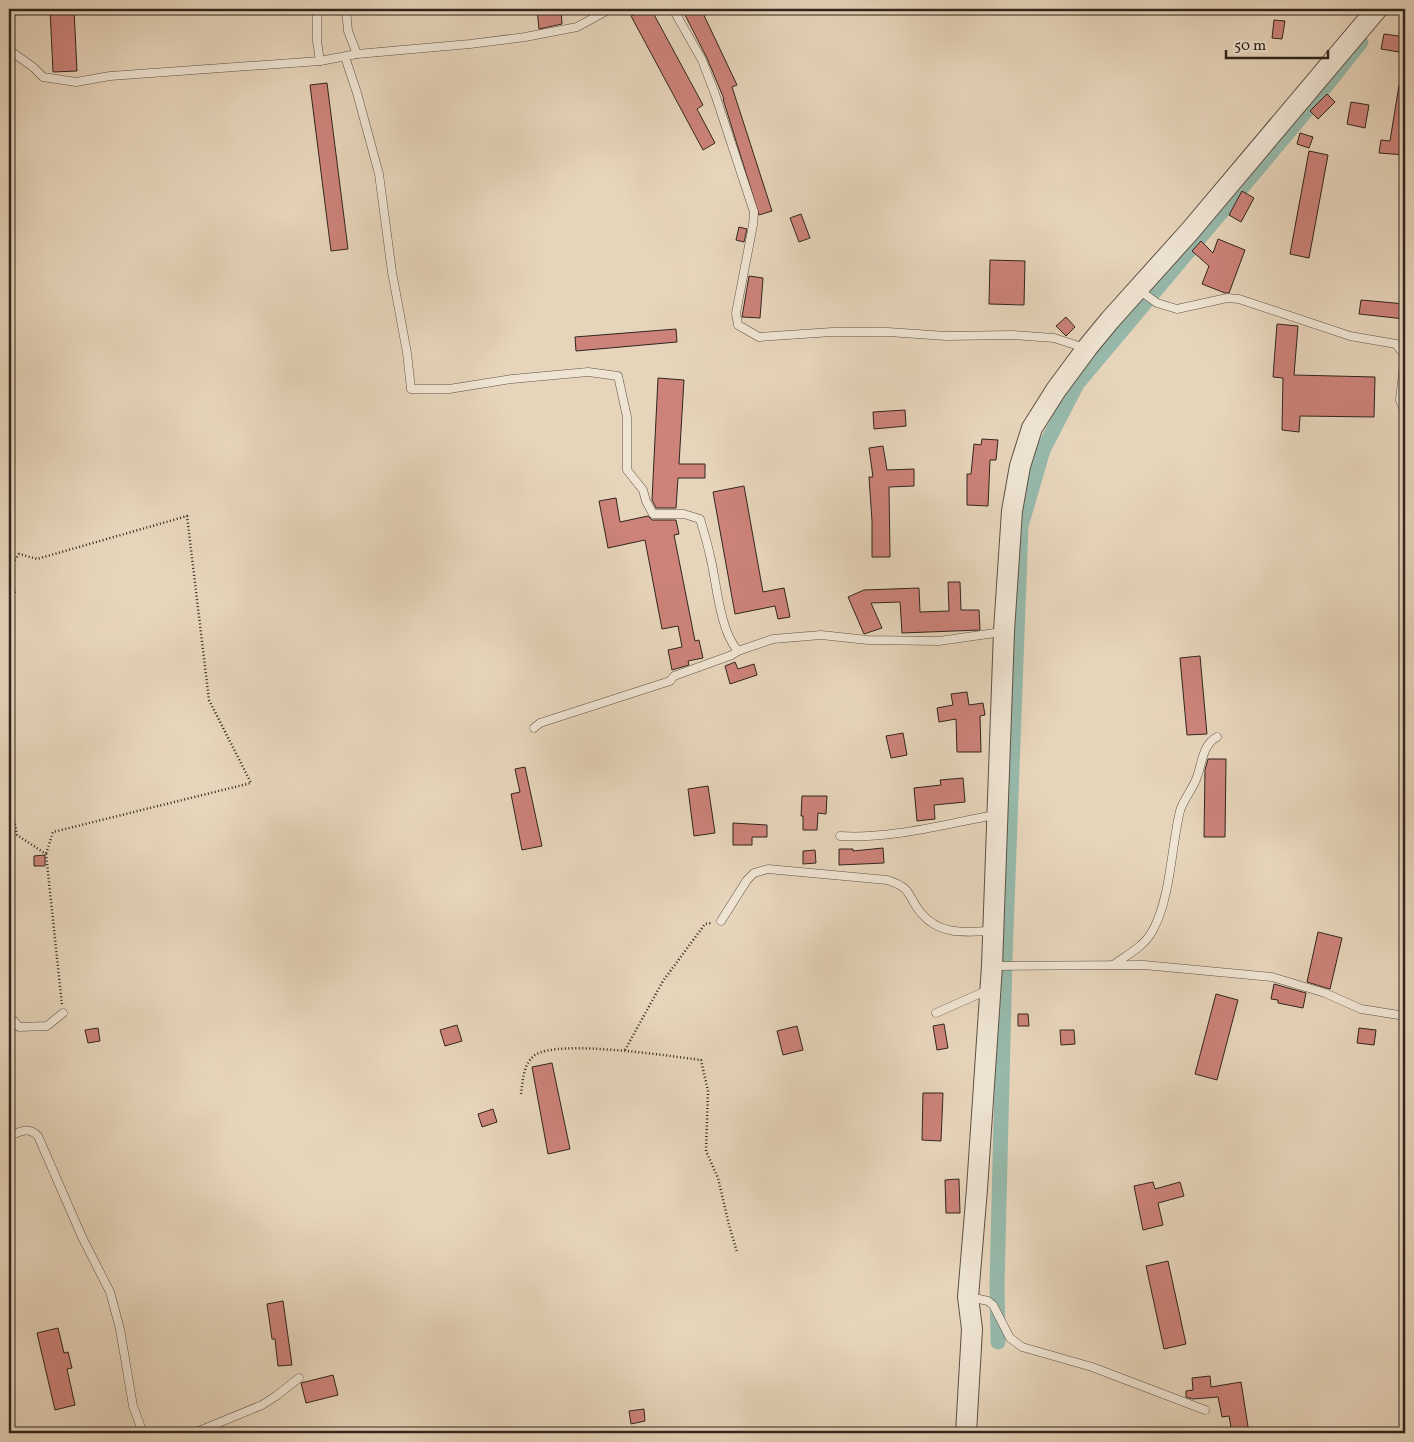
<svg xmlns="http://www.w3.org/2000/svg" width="1414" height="1442" font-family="Vollkorn,serif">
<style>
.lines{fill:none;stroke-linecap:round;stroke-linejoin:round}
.canal{stroke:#97b9ab;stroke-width:15}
.building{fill:#cd837a;stroke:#31251d}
.service-casing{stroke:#5e5144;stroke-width:9}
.tertiary-casing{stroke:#5e5144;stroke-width:22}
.path{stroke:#31251d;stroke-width:2.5;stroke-dasharray:1 2.5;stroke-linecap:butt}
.service{stroke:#efe4d3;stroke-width:8}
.tertiary{stroke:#efe4d3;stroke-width:20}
</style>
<rect width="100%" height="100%" fill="#e7d5bb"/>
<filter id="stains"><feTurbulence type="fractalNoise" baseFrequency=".004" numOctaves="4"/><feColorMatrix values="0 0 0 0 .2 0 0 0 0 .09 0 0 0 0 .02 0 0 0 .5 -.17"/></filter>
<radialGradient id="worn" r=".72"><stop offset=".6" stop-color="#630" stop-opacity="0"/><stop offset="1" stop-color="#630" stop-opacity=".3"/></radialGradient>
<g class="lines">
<path class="canal" d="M998 1342 997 1285 1005 958 1021 526 1043 450 1077 384 1302 116 1361 42"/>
</g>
<g class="building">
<path d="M50 9H74L77 71 53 72Z"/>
<path d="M537 9H561L562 24 539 29Z"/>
<path d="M645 9H651L703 105 697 109 715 143 703 150 631 16Z"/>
<path d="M682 9H701L737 85 732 87 772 211 759 215 723 99H724L707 58Z"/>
<path d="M1274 20 1285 21 1282 39 1272 38Z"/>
<path d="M1384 34 1405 37V53L1381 49Z"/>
<path d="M327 83 348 249 331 251 310 85Z"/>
<path d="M1399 85H1405V155L1379 153 1381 140 1390 141Z"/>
<path d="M1327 94 1335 102 1318 119 1310 111Z"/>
<path d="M1351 102 1369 105 1365 128 1347 124Z"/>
<path d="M1300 133 1313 137 1309 148 1297 144Z"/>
<path d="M1309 151 1328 155 1309 258 1290 254Z"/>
<path d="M1242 191 1254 198 1241 222 1229 215Z"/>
<path d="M801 214 810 238 799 242 790 218Z"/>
<path d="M739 227 747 229 744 242 736 240Z"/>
<path d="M1218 239 1245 250 1229 293H1225L1202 284 1209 266 1192 251 1201 241 1213 253Z"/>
<path d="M990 260 1025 261 1024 305 989 304Z"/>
<path d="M749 276 763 278 760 318 742 317Z"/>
<path d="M1361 300 1405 304V319L1359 314Z"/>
<path d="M1066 317 1075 327 1066 336 1056 326Z"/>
<path d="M1277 324 1298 326 1294 375 1375 377 1374 417 1300 416 1299 432 1282 430 1283 378 1273 377Z"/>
<path d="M676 329 677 342 576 351 575 337Z"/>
<path d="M658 378 684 380 679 464H705V478H678L676 508H656L652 500Z"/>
<path d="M905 410 906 426 874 429 873 412Z"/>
<path d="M982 439 998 440 996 460H990L988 506 967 505V474H971L974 444 981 445Z"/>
<path d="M883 446 887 470 914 469V486L889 487 890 557H872V521L869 477H873L869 448Z"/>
<path d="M744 486 763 592 784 588 790 617 778 619 775 606 735 614 713 492Z"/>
<path d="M616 498 620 522 648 516 652 520H676L679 534 674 535 695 641 699 640 703 658 688 661 689 665 672 670 668 650 682 647 678 626 662 629 645 540 608 548 599 501Z"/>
<path d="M948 582H960L961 610H979L980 630 902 633 900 602 871 603 882 628 864 634 848 597 864 590 919 588 920 612 949 611Z"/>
<path d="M1200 656 1207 734 1187 735 1180 658Z"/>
<path d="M735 662 738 669 754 664 757 675 730 684 725 666Z"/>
<path d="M967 692 969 705 983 703 985 715 980 716 981 752H957L956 719 939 722 937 708 953 705 951 694Z"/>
<path d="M903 733 907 755 891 758 886 736Z"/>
<path d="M1208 759H1226L1225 837H1204L1205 770Z"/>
<path d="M525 767 542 846 522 850 511 794 520 792 515 769Z"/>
<path d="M963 778 965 802 934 805 935 819 917 821 914 788 941 785 940 780Z"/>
<path d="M708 786 715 833 694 836 688 789Z"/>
<path d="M802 796H827L826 814 818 813 817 830H803V816H801Z"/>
<path d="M733 823 767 825V837H752V845H733Z"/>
<path d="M883 848 884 863 839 865V849H853V851Z"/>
<path d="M815 850 816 863 803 864V851Z"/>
<path d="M45 855V866H34V856Z"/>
<path d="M1318 932 1342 938 1330 989 1307 982Z"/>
<path d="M1274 984 1306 993 1303 1008 1278 1003V1000L1271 999Z"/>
<path d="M1216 994 1238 1000 1217 1080 1195 1074Z"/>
<path d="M1018 1014H1028L1029 1026H1018Z"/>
<path d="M944 1024 948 1048 937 1050 933 1026Z"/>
<path d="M457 1025 462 1041 445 1046 440 1030Z"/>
<path d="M797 1026 803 1050 783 1055 777 1031Z"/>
<path d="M98 1028 100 1041 88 1043 85 1030Z"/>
<path d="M1359 1028 1376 1030 1374 1045 1357 1043Z"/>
<path d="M1060 1030H1074L1075 1044 1061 1045Z"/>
<path d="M552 1063 570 1149 548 1154 532 1067Z"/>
<path d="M923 1093H943L941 1141 922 1140Z"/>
<path d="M493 1109 497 1122 482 1127 478 1114Z"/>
<path d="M959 1179 960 1213H946L945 1180Z"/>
<path d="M1153 1182 1155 1189 1180 1182 1184 1196 1158 1203 1163 1225 1143 1230 1134 1186Z"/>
<path d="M1168 1261 1186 1344 1164 1349 1146 1266Z"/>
<path d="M283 1301 292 1365 278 1366 275 1339H272L267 1304Z"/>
<path d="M58 1328 64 1353 68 1352 72 1368 67 1369 75 1405 55 1410 37 1333Z"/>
<path d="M333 1375 338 1395 306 1403 301 1383Z"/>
<path d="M1210 1376 1211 1387 1241 1382 1249 1433H1232L1229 1416 1222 1417 1218 1397 1193 1399 1186 1397V1391L1193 1390 1192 1378Z"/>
<path d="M644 1409 645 1421 631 1424 629 1411Z"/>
</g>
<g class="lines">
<defs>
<g id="service">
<path d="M317 9V41L320 61"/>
<path d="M346 9 348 31 357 54 470 44 525 37 577 27 610 9"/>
<path d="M673 9 702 60 715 94 754 212 753 225 736 313 738 325 759 337 832 332H888L946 336 1013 335 1054 338 1085 348"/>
<path d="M9 50 33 67 43 77 76 82 110 76 320 61 357 54"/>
<path d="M345 57 357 93 379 174 392 272 407 353 411 389H449L512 379 588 372 618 376 627 417V470L643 490 646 501 653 514H684L700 519C704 532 708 546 711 560 717 586 720 631 738 651L773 639 821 635 868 640 939 641 1002 632"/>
<path d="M1139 290 1157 303 1177 309 1227 298 1239 299 1350 336 1396 344 1405 356 1400 400 1405 413"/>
<path d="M534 728 540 723 670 681 674 676 732 655 738 651"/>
<path d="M840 836C892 839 944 824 995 815"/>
<path d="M721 921 747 880 754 873 768 869 887 880C913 888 907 896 921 913 940 936 967 932 993 931"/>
<path d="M1113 965C1127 955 1145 946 1153 930 1171 896 1171 848 1180 811 1183 800 1193 789 1197 777 1202 763 1203 744 1217 737"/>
<path d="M994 966 1144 965 1272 977 1325 993 1361 1009 1405 1016"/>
<path d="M936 1013 988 990"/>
<path d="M9 1015 19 1027 47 1026 63 1013"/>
<path d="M9 1136C20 1132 28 1126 38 1136L82 1237 110 1292 120 1329 133 1406 143 1433"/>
<path d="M970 1297 988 1301 993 1305 1010 1338 1022 1347 1092 1367 1205 1410"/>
<path d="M194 1433 262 1405 276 1396 299 1378"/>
</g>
<path id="tertiary" d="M966 1433 972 1329 968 1297 977 1189 992 966 1004 631 1012 511 1020 466 1032 428 1056 390 1087 348 1110 320 1190 231 1377 9"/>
</defs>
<use href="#service" class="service-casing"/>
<use href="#tertiary" class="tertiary-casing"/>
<g class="path">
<path d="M9 569 19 554 37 559 187 516 209 700 251 783 53 832 46 854"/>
<path d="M9 580 15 591"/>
<path d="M9 589 15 591 9 611"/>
<path d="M9 793 17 835 46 854 62 1005"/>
<path d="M625 1050 663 981 705 924 711 923"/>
<path d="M521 1094C523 1080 523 1064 535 1055 559 1039 669 1056 701 1060L708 1091 706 1151 718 1178 729 1225 737 1252"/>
</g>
<use href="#service" class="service"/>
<use href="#tertiary" class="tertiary"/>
</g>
<rect width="1414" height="1442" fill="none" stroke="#e7d5bb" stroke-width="30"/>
<rect x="10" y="10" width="1394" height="1422" fill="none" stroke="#31251d" stroke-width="2.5"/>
<rect x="15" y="15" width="1384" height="1412" fill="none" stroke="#31251d"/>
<path d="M1226 50v8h102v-8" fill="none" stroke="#31251d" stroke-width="2.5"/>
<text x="1234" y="50" font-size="15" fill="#31251d" stroke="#efe4d3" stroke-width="4" paint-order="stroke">50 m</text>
<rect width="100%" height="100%" filter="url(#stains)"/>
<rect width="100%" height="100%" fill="url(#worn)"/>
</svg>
